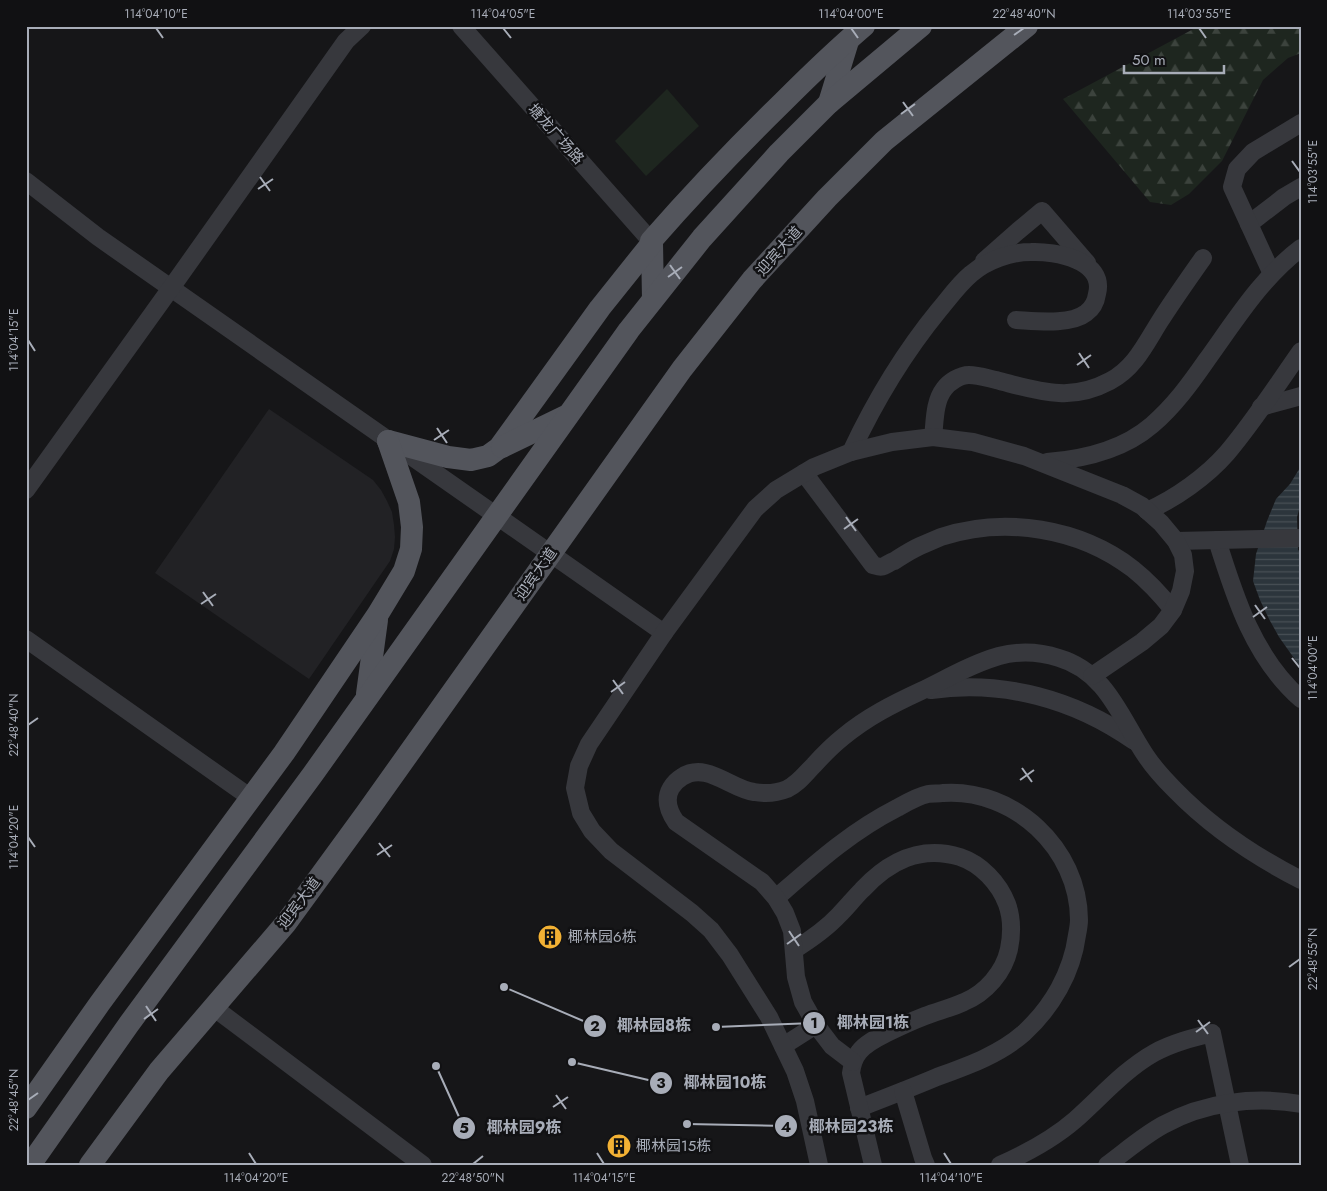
<svg xmlns="http://www.w3.org/2000/svg" width="1327" height="1191" font-family="Jost,'Noto Sans SC',sans-serif">
<style>
.built{fill:#222225}
.grass{fill:#1e261f}
.forest{fill:url(#forest-firs)}
.water{fill:url(#water-rules)}
.lines{fill:none;stroke-linecap:round;stroke-linejoin:round}
.minor{stroke:#37383d;stroke-width:18}
.major{stroke:#53555c;stroke-width:22}
.ticks{fill:none;stroke:#a8adb8;stroke-width:2}
.labels{text-anchor:middle;dominant-baseline:central;stroke-width:5;stroke-linejoin:round;paint-order:stroke}
.street-label{font-size:15px;fill:#a8adb8;stroke:#111113}
.poi-label{font-size:15px;fill:#a8adb8;stroke:#111113;text-anchor:start}
.leader{fill:none;stroke:#a8adb8;stroke-width:2}
.callout-dot{fill:#a8adb8;stroke:#111113;stroke-width:2}
.mark-label{font-size:15px;text-anchor:middle;font-weight:bold;fill:#111}
.callout-label{font-size:16px;text-anchor:middle;font-weight:bold;fill:#a8adb8;stroke:#111113;stroke-width:5;stroke-linejoin:round;paint-order:stroke}
.neatline{fill:none;stroke:#a8adb8;stroke-width:2}
.ticks-label{font-size:12px;text-anchor:middle;fill:#a8adb8}
</style>
<defs>
<pattern id="forest-firs" width="22" height="20" patternUnits="userSpaceOnUse" patternTransform="scale(1.25)"><rect width="22" height="20" fill="#1e261f"/><path d="M5 1l3.5 6h-7zM16 11l3.5 6h-7z" fill="#3c433d"/></pattern>
<pattern id="water-rules" width="6" height="5" patternUnits="userSpaceOnUse" patternTransform="scale(1.25)"><rect width="6" height="5" fill="#2c353c"/><path d="M0 2.5h6" fill="none" stroke="#485056"/></pattern>
</defs>
<rect width="100%" height="100%" fill="#161618"/>
<path class="built" d="M269 409 373 480 381 490 387 501 392 512 394 525 395 537 394 549 390 561 309 679 155 573Z"/>
<path class="grass" d="M667 89 699 126 646 176 615 141Z"/>
<path class="forest" d="M1199 26H1301V53L1288 58 1263 80 1222 161 1189 194 1171 205 1150 202 1063 99Z"/>
<path class="water" d="M1301 466V503L1297 517 1298 550 1301 552V668L1279 637 1269 619 1260 600 1253 581 1256 554 1267 521 1276 499 1290 484Z"/>
<g class="lines">
<g class="minor">
<path d="M461 26 651 241"/>
<path d="M26 181 98 237 664 633"/>
<path d="M1249 224 1284 197 1301 187"/>
<path d="M984 261 1018 231 1042 211 1087 263"/>
<path d="M1272 274 1232 187 1237 169 1253 152 1301 123"/>
<path d="M1261 407 1301 396"/>
<path d="M933 437C935 422 934 402 944 389 949 382 960 375 969 375 978 375 987 378 996 380 1016 385 1037 392 1059 393 1076 394 1095 389 1110 381 1135 368 1146 343 1160 321 1174 299 1189 278 1203 258"/>
<path d="M851 452C875 401 903 354 939 310 949 298 959 284 971 274 987 260 1011 252 1031 252 1055 251 1106 260 1097 294 1096 301 1093 308 1086 313 1071 325 1036 321 1016 320"/>
<path d="M1047 462C1085 459 1123 450 1152 425 1174 406 1190 384 1206 361 1235 321 1261 278 1301 248"/>
<path d="M804 473 873 565C877 566 880 568 884 566 887 565 890 562 894 561 902 556 911 550 920 546 927 543 934 540 941 537 1005 516 1080 528 1133 569 1148 581 1161 595 1173 610"/>
<path d="M26 490 171 288 346 41 362 26"/>
<path d="M1147 511C1175 499 1207 476 1227 453 1254 421 1277 385 1301 351"/>
<path d="M1217 540C1235 598 1254 658 1301 699"/>
<path d="M1176 541 1301 538"/>
<path d="M26 639 251 798"/>
<path d="M931 690C1004 680 1074 699 1134 741"/>
<path d="M776 898C815 864 850 832 897 808 906 803 918 796 928 794 933 793 938 794 943 793 1014 788 1079 849 1079 920 1079 925 1078 930 1077 935 1072 973 1052 1007 1024 1033 999 1055 967 1066 937 1077 911 1088 885 1098 859 1108"/>
<path d="M794 950C810 940 826 929 839 915 847 907 854 898 862 890 889 861 920 845 960 857 981 864 999 883 1007 904 1012 918 1012 934 1009 949 1004 972 986 993 964 1002 951 1008 938 1011 925 1016 912 1021 899 1027 887 1033 877 1038 866 1043 859 1052 854 1058 852 1065 851 1073L873 1165"/>
<path d="M213 1007 423 1165"/>
<path d="M783 1046 816 1025"/>
<path d="M853 1062 832 1046 816 1025 803 1002 796 977 792 931 785 913 776 898 762 882 676 822C669 812 664 800 671 788 674 783 677 780 682 777 706 761 731 789 754 792 765 794 777 793 787 789 798 784 805 774 814 765 823 755 833 745 843 737 867 717 893 704 921 691 946 679 971 664 999 656 1018 651 1040 652 1059 658 1107 672 1121 719 1146 756 1154 768 1165 780 1175 790 1212 828 1254 856 1301 880"/>
<path d="M903 1091 923 1158 926 1165"/>
<path d="M819 1165 805 1101 795 1071 769 1017 730 955 711 930 692 913 611 851 592 831 581 813 575 788 579 766 589 744 664 633 755 509 776 490 814 467 851 452 892 442 933 437 973 442 1024 456 1122 495 1142 506 1161 523 1176 541 1183 555 1185 571 1181 591 1173 610 1161 626 1142 642 1092 676"/>
<path d="M1000 1165C1027 1153 1053 1139 1075 1120 1101 1097 1124 1070 1154 1053 1172 1043 1192 1038 1212 1033L1240 1165"/>
<path d="M1107 1165C1126 1151 1143 1136 1163 1125 1205 1102 1254 1096 1301 1104"/>
</g>
<g class="major">
<path d="M829 103 848 41"/>
<path d="M652 243 653 299"/>
<path d="M388 441 448 457 471 460 488 456 499 448 600 308 652 243 651 241C693 193 737 147 783 102 809 76 836 50 864 26"/>
<path d="M502 447 566 416"/>
<path d="M367 694 377 620"/>
<path d="M26 1108 100 1003 284 753 378 614 404 571 411 549 412 527 409 502 388 441"/>
<path d="M30 1165 129 1024 313 774 629 330 702 238 779 153 829 103 921 26"/>
<path d="M90 1165 159 1071 286 923 367 812 682 369 752 280 827 198 884 141 1027 26"/>
</g>
</g>
<path class="ticks" d="M156 28 163 38M503 28 511 38M851 28 858 38M1199 28 1206 38M1014 35 1024 28M903 102 913 116M901 114 915 104M1292 161 1300 172M260 177 270 191M258 189 273 179M670 265 680 279M668 277 682 267M28 340 35 351M1079 353 1089 368M1077 365 1091 355M437 428 447 443M434 440 449 430M846 517 856 531M844 529 858 519M203 592 213 606M201 604 216 594M1255 605 1265 619M1253 617 1267 607M1292 658 1300 668M613 680 623 694M611 692 625 682M28 725 38 718M1022 768 1032 782M1020 780 1034 770M28 837 35 847M379 843 390 857M377 855 392 845M789 931 799 946M787 944 801 934M1289 967 1300 959M146 1006 156 1021M144 1019 158 1009M1198 1020 1208 1034M1196 1032 1210 1022M556 1095 566 1109M28 1100 38 1093M553 1107 568 1097M249 1153 256 1164M597 1153 604 1164M944 1153 951 1164M473 1164 483 1156"/>
<defs>
<symbol id="building-disc" viewBox="-11 -11 22 22"><circle r="9.5" fill="#f2b134" stroke="#111113"/><path d="M-4-6H4V6H1V3H-1V6H-4ZM-2.5-4.3h1.7v1.8h-1.7ZM.8-4.3h1.7v1.8H.8ZM-2.5-1h1.7V.8h-1.7ZM.8-1h1.7V.8H.8Z" fill="#111"/></symbol>
</defs>
<g fill-rule="evenodd">
<use href="#building-disc" x="536" y="923" width="28" height="28"/>
<use href="#building-disc" x="605" y="1132" width="28" height="28"/>
</g>
<g class="labels">
<g class="street-label">
<text transform="translate(556 134) rotate(48)">塘龙广场路</text>
<text transform="translate(779 251) rotate(-48)">迎宾大道</text>
<text transform="translate(536 574) rotate(-55)">迎宾大道</text>
<text transform="translate(299 903) rotate(-53)">迎宾大道</text>
</g>
<g class="poi-label">
<text x="568" y="937">椰林园6栋</text>
<text x="636" y="1146">椰林园15栋</text>
</g>
</g>
<path class="leader" d="M716 1027L814 1023M504 987L595 1026M572 1062L661 1083M687 1124L786 1126M436 1066L464 1128"/>
<g class="callout-dot">
<circle cx="716" cy="1027" r="5"/>
<circle cx="504" cy="987" r="5"/>
<circle cx="572" cy="1062" r="5"/>
<circle cx="687" cy="1124" r="5"/>
<circle cx="436" cy="1066" r="5"/>
<circle cx="814" cy="1023" r="12"/>
<circle cx="595" cy="1026" r="12"/>
<circle cx="661" cy="1083" r="12"/>
<circle cx="786" cy="1126" r="12"/>
<circle cx="464" cy="1128" r="12"/>
</g>
<g class="mark-label">
<text x="814" y="1028">1</text>
<text x="595" y="1031">2</text>
<text x="661" y="1088">3</text>
<text x="786" y="1132">4</text>
<text x="464" y="1133">5</text>
</g>
<g class="callout-label">
<text x="873" y="1028">椰林园1栋</text>
<text x="654" y="1031">椰林园8栋</text>
<text x="725" y="1088">椰林园10栋</text>
<text x="851" y="1132">椰林园23栋</text>
<text x="524" y="1133">椰林园9栋</text>
</g>
<rect width="1327" height="1191" fill="none" stroke="#111113" stroke-width="55"/>
<path d="M1124 65v8h100v-8" fill="none" stroke="#a8adb8" stroke-width="2.5"/>
<text x="1132" y="65" font-size="15" fill="#a8adb8" stroke="#111113" stroke-width="4" paint-order="stroke">50 m</text>
<rect x="28" y="28" width="1272" height="1136" class="neatline"/>
<g class="ticks-label">
<text x="156" y="18">114°04'10"E</text>
<text x="503" y="18">114°04'05"E</text>
<text x="851" y="18">114°04'00"E</text>
<text x="1024" y="18">22°48'40"N</text>
<text x="1199" y="18">114°03'55"E</text>
<text transform="translate(1313 172) rotate(-90)" y="4">114°03'55"E</text>
<text transform="translate(14 340) rotate(-90)" y="4">114°04'15"E</text>
<text transform="translate(1313 668) rotate(-90)" y="4">114°04'00"E</text>
<text transform="translate(14 725) rotate(-90)" y="4">22°48'40"N</text>
<text transform="translate(14 837) rotate(-90)" y="4">114°04'20"E</text>
<text transform="translate(1313 959) rotate(-90)" y="4">22°48'55"N</text>
<text transform="translate(14 1100) rotate(-90)" y="4">22°48'45"N</text>
<text x="256" y="1182">114°04'20"E</text>
<text x="473" y="1182">22°48'50"N</text>
<text x="604" y="1182">114°04'15"E</text>
<text x="951" y="1182">114°04'10"E</text>
</g>
</svg>
